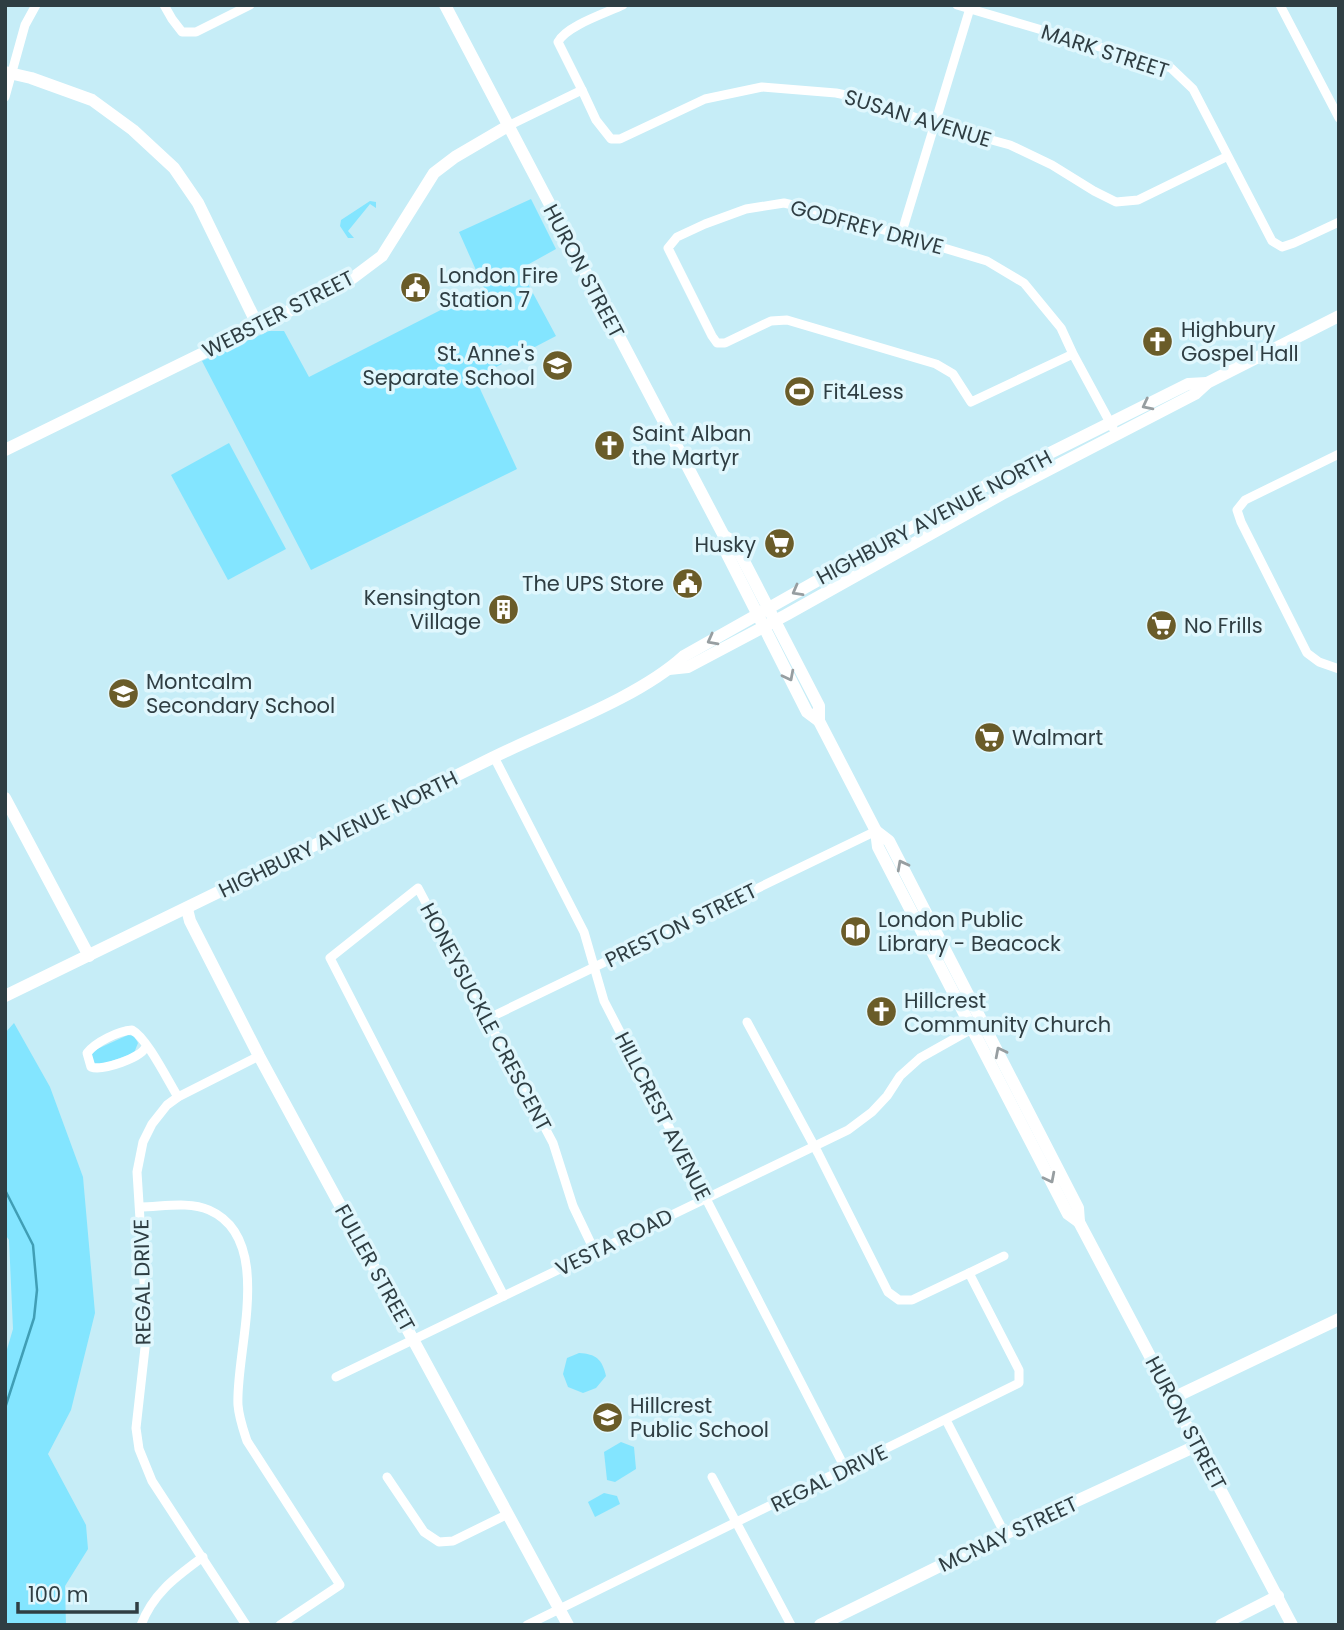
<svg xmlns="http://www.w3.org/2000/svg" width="1344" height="1630" font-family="Poppins,sans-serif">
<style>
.green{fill:#83e5ff}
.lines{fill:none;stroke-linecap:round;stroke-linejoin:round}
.stream{stroke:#409eb5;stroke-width:2.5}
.street{stroke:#fff;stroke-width:9}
.secondary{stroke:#fff;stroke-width:12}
.oneway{stroke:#979ea1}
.labels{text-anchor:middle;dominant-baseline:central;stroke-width:7;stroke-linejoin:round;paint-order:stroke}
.street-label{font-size:21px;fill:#2f3e43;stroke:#e0f7fd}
.poi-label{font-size:21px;fill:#2f3e43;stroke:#e0f7fd;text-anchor:start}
</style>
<rect width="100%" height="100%" fill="#c6edf7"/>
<g class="green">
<path d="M531 199 556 249 520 269 556 336 475 378 517 469 311 570 202 361 269 331H284L309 377 484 288 459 232Z"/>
<path d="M370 201 376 202V208L370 204 348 231 354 238H348L340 226 341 220Z"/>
<path d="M229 443 286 549 228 580 171 475Z"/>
<path d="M14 1023 50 1087 83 1177 95 1313 71 1410 48 1454 86 1525 88 1549 65 1586 66 1625H5V1356L13 1329 9 1240 5 1234V1033Z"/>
<path d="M128 1035 134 1036 138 1043 134 1053 100 1065 95 1064 91 1056 95 1050Z"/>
<path d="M579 1353C596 1354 602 1359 606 1376L596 1388 583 1393 568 1387 563 1374 567 1358Z"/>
<path d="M621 1442 634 1447 636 1469 615 1482 607 1480 604 1452Z"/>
<path d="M604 1493 617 1496 620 1504 595 1517 588 1502Z"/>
</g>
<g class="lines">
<path class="stream" d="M5 1190 33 1245 37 1290 34 1318 5 1408"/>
<g class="street">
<path d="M164 5 172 19 182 32H196L250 5"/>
<path d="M957 5 1171 68 1193 89 1272 241 1282 247 1294 243 1339 222"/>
<path d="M1280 5 1339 118"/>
<path d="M582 90 596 120 611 139H620L705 99 762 87 836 93 865 99 933 124 1010 145 1052 165 1094 191 1116 202 1138 200 1226 157"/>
<path d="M5 97 25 25 36 5"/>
<path d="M508 126 582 90 558 42C566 26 606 13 623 5"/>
<path d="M901 235 971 5"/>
<path d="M1073 354 971 402 953 374 936 364 787 320 771 321 725 343H717L712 336 668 248 677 237 705 224 746 209 784 203 824 212 987 261 1024 283 1061 328 1073 354 1113 428"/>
<path d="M1339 454 1245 500 1237 510 1241 522 1307 653 1319 662 1339 669"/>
<path d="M494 757 584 932 604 1001 846 1470"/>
<path d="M487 1019 876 831"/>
<path d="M146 1046C143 1058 102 1071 91 1067L87 1053C96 1042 118 1031 132 1030 147 1038 168 1081 178 1097"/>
<path d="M140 1207C161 1207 189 1201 209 1210 276 1239 235 1352 238 1405 239 1418 243 1429 247 1441L340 1585 280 1625"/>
<path d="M969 1273 1004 1256"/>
<path d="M504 1296 330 958 418 888 553 1143 573 1206 595 1252"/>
<path d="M336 1377 848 1130 872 1112 887 1096 900 1076 920 1058 977 1026"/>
<path d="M946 1420 1005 1534"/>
<path d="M387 1477 424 1532 439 1542 453 1541 508 1514"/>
<path d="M712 1477 791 1625"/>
<path d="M141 1625C153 1593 176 1577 203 1557"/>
<path d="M246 1625 152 1481 139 1449 136 1428 147 1330 137 1172 143 1142 152 1124 167 1105 178 1097 259 1056"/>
<path d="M527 1625 1019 1383V1370L969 1273 912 1300H899L888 1292 818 1153 747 1022"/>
</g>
<g class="secondary">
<path d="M445 5 724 536 725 550 807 712 819 721 876 831 878 847 1068 1214 1079 1222 1292 1625"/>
<path d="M5 72 31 78 92 100 133 130 174 168 198 203 258 326"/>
<path d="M5 450 346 283 382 256 434 173 455 157 508 126"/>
<path d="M724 536 734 542 819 706V721"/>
<path d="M669 669 688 667 786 615 1002 494 1195 394 1207 383 1339 316"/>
<path d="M5 798 89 956"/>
<path d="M876 831 889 841 1078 1208 1079 1222"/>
<path d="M187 909 190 921 259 1056 568 1625"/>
<path d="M5 996C168 917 330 838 492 758 550 729 637 699 684 656L994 481 1188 384 1207 383"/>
<path d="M1173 1398 1339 1319"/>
<path d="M820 1625 1005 1534 1198 1445"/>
<path d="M1221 1625 1278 1596"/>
</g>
</g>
<defs><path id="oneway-chevron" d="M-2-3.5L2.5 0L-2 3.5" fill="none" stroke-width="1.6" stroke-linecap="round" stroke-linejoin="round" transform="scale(1.75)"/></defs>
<g class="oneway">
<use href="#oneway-chevron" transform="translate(1147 405) rotate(153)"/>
<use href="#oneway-chevron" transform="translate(797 591) rotate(151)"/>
<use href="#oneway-chevron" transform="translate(712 640) rotate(152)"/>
<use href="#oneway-chevron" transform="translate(789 676) rotate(63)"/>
<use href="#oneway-chevron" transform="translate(902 865) rotate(-118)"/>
<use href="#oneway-chevron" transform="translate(1000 1052) rotate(-117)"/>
<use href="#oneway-chevron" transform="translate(1050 1178) rotate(63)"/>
</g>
<defs>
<symbol id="civic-disc" viewBox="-11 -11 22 22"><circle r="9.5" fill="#6a5c29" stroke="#e0f7fd"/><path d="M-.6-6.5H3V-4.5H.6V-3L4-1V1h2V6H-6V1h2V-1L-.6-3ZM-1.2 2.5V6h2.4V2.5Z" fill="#fff"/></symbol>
<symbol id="church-disc" viewBox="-11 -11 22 22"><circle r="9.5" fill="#6a5c29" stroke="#e0f7fd"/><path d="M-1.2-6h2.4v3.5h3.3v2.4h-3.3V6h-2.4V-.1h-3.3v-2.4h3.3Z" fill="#fff"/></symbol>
<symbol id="school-disc" viewBox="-11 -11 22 22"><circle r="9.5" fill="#6a5c29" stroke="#e0f7fd"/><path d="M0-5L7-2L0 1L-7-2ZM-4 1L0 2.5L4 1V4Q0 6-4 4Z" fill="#fff"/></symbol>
<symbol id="stadium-disc" viewBox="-11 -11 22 22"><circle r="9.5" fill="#6a5c29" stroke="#e0f7fd"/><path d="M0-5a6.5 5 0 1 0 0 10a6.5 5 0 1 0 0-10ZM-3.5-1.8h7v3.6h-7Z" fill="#fff"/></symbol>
<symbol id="supermarket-disc" viewBox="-11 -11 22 22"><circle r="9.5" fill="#6a5c29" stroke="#e0f7fd"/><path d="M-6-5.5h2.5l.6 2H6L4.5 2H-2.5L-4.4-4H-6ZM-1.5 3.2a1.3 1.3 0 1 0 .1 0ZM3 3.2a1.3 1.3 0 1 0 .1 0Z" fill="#fff"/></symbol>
<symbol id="building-disc" viewBox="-11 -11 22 22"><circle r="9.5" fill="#6a5c29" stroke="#e0f7fd"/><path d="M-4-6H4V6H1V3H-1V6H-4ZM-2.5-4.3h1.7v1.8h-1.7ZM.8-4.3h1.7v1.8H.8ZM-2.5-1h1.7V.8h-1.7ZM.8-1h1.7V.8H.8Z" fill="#fff"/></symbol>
<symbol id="library-disc" viewBox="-11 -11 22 22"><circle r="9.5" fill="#6a5c29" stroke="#e0f7fd"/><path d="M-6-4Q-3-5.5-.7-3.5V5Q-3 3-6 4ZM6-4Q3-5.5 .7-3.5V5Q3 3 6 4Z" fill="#fff"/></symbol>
</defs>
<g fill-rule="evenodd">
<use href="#civic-disc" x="398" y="270" width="35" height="35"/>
<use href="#church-disc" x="1140" y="324" width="35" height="35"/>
<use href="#school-disc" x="540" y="348" width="35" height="35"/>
<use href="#stadium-disc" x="782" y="374" width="35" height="35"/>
<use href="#church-disc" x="592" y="428" width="35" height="35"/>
<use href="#supermarket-disc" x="762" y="526" width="35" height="35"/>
<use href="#civic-disc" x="670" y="566" width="35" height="35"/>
<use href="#building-disc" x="486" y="592" width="35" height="35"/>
<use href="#supermarket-disc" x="1144" y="608" width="35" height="35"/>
<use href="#school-disc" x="106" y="676" width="35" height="35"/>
<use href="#supermarket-disc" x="972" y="720" width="35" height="35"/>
<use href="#library-disc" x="838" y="914" width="35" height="35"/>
<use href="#church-disc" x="864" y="994" width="35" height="35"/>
<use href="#school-disc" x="590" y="1400" width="35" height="35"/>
</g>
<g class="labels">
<g class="street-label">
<text transform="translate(1105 51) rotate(18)">MARK STREET</text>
<text transform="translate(918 118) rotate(17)">SUSAN AVENUE</text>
<text transform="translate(867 227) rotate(15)">GODFREY DRIVE</text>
<text transform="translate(584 271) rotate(62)">HURON STREET</text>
<text transform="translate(278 314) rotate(-27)">WEBSTER STREET</text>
<text transform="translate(934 517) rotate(-28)">HIGHBURY AVENUE NORTH</text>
<text transform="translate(338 834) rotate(-26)">HIGHBURY AVENUE NORTH</text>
<text transform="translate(681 925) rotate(-26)">PRESTON STREET</text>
<text transform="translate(486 1017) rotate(62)">HONEYSUCKLE CRESCENT</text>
<text transform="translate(663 1116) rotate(63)">HILLCREST AVENUE</text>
<text transform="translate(614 1242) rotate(-26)">VESTA ROAD</text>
<text transform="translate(375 1268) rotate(61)">FULLER STREET</text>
<text transform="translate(142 1282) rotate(-91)">REGAL DRIVE</text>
<text transform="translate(1186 1423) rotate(62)">HURON STREET</text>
<text transform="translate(829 1478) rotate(-26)">REGAL DRIVE</text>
<text transform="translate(1008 1534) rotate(-25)">MCNAY STREET</text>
</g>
<g class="poi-label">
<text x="439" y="275">London Fire<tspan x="439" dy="24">Station 7</tspan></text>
<text x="1181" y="329">Highbury<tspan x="1181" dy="24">Gospel Hall</tspan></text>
<text x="535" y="353" text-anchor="end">St. Anne's<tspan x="535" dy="24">Separate School</tspan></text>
<text x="823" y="391">Fit4Less</text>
<text x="632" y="433">Saint Alban<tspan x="632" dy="24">the Martyr</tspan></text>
<text x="756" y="544" text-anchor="end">Husky</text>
<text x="664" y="583" text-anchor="end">The UPS Store</text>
<text x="481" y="597" text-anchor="end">Kensington<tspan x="481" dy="24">Village</tspan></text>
<text x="1184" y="625">No Frills</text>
<text x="146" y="681">Montcalm<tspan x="146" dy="24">Secondary School</tspan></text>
<text x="1012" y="737">Walmart</text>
<text x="878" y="919">London Public<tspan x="878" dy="24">Library - Beacock</tspan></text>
<text x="904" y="1000">Hillcrest<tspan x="904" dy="24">Community Church</tspan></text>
<text x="630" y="1405">Hillcrest<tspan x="630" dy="24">Public School</tspan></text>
</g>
</g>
<rect width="1344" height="1630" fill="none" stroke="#2f3e43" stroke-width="14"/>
<path d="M18 1602v10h119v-10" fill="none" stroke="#2f3e43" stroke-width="3.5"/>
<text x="28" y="1602" font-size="21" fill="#2f3e43" stroke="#e0f7fd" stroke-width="5" paint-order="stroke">100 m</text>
</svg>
